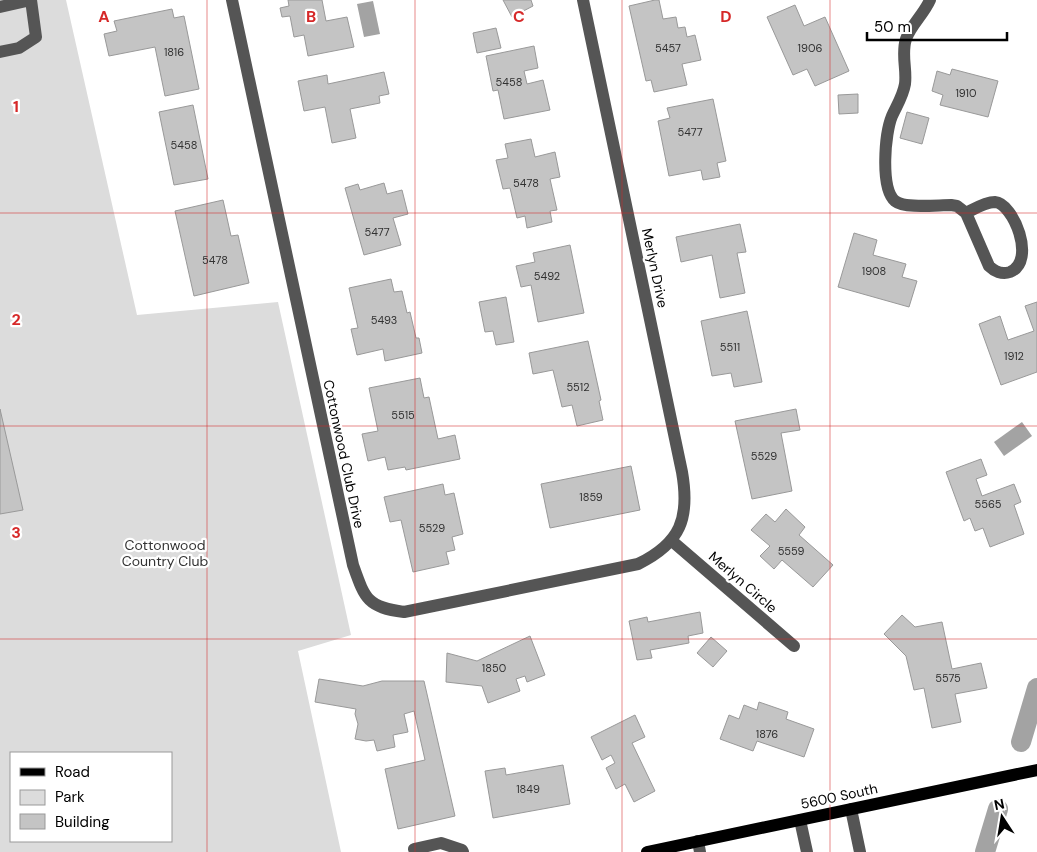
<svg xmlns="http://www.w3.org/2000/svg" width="1037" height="852" font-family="'DM Sans',sans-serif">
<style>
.green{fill:#dcdcdc;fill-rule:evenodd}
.water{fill:#a3a3a3}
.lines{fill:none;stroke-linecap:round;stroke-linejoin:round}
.canal{stroke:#a3a3a3;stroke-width:20}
.building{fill:#c4c4c4;stroke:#999}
.minor{stroke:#555;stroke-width:12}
.major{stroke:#000;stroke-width:12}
.grid{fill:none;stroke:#d62828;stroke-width:1;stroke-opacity:0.55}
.labels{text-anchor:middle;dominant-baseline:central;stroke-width:4.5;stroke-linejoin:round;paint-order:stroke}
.number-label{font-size:11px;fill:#313131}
.street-label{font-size:14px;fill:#000;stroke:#fff}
.park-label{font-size:14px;fill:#333;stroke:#fff}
.grid-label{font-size:16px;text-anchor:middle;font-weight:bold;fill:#d62828;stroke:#fff;stroke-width:4.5;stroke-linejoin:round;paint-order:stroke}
</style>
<rect width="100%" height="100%" fill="#fff"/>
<path class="green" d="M0 0H66L137 315 278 302 351 635 298 651 341 852H0ZM11 753H171V841H11Z"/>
<g class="water">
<path d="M373 1 380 34 364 37 357 4Z"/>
<path d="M1022 422 1032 436 1004 456 994 442Z"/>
</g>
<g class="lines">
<g class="canal">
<path d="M1021 742 1037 688"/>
<path d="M985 852 998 809"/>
</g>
</g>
<g class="building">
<path d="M288 0H322L326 21 347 17 354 47 308 56 304 35 294 37 290 16 282 17 280 8 289 6Z"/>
<path d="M503 0H531L533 6 512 17Z"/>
<path d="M655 0H659L663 19 676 17 678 28 685 27 687 37 695 35 701 60 682 64 687 85 654 92 651 80 646 81 629 6Z"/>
<path d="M795 5 804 26 825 17 849 71 815 86 807 69 793 75 767 17Z"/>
<path d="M172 9 174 18 184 16 199 89 165 96 155 47 109 56 104 34 117 31 114 21Z"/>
<path d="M496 28 501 48 477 53 473 33Z"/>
<path d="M534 46 538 68 524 71 527 84 543 80 550 110 504 119 498 90 493 91 486 56Z"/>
<path d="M952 69 998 81 988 117 940 105 943 95 932 91 937 71 950 75Z"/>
<path d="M384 72 389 94 379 96 380 103 350 109 356 138 332 143 325 107 304 111 298 81 327 75 328 84Z"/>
<path d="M858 94V113L839 114 838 95Z"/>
<path d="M713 99 726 161 717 163 720 177 703 180 701 170 669 176 658 121 670 118 667 108Z"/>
<path d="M193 105 208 179 174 185 159 112Z"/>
<path d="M907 112 929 118 922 144 900 138Z"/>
<path d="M531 139 535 157 555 152 560 177 550 179 557 210 550 211 552 222 527 228 525 216 517 218 510 188 503 189 496 160 508 158 505 144Z"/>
<path d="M384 183 387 194 402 190 408 214 393 218 401 245 364 255 345 188 358 184 360 190Z"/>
<path d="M223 200 231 236 238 235 249 283 194 296 175 211Z"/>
<path d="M740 224 746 252 737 253 745 293 720 298 712 255 681 262 676 237Z"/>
<path d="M854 233 877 240 873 255 906 264 902 277 917 281 909 307 838 287Z"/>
<path d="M570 245 584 313 538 322 531 285 521 287 516 266 535 262 533 253Z"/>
<path d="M391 279 394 292 402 291 407 313 410 312 416 338H419L422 353 385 361 383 349 357 355 351 329 358 328 349 288Z"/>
<path d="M506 297 514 342 496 345 493 331 485 332 479 302Z"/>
<path d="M1037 302V372L1001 385 979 324 1000 316 1008 340 1034 331 1025 306Z"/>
<path d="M747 311 762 382 734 387 731 373 712 376 701 321Z"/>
<path d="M588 341 601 400 599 401 603 420 577 426 572 405 562 407 553 370 533 374 529 353Z"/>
<path d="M420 378 424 398 429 397 438 439 455 435 460 459 406 470 405 467 388 470 385 457 368 461 362 434 378 431 369 388Z"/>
<path d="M0 409 23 510 0 514Z"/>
<path d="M796 409 800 430 781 433 792 491 752 499 735 421Z"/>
<path d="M981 459 987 475 976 479 982 496 1014 484 1021 502 1014 505 1024 534 990 547 983 528 975 531 970 518 964 521 946 472Z"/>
<path d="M631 466 640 510 550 528 541 484Z"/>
<path d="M443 484 445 495 454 493 463 534 452 537 455 550 446 552 449 564 413 572 401 520 390 522 384 497Z"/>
<path d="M786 509 805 527 799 535 833 565 813 587 782 560 774 569 760 556 770 546 751 530 766 514 775 522Z"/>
<path d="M700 612 703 633 688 636 689 643 650 650 652 658 637 660 629 621 647 617 648 622Z"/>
<path d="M902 615 915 627 942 622 952 669 981 663 987 688 955 694 961 722 932 728 924 688 914 690 906 656 884 634Z"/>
<path d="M530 636 545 675 527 682 525 676 516 679 520 691 488 703 482 686 446 682 447 653 477 661Z"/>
<path d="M711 637 727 651 713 667 697 653Z"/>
<path d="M319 679 363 686 382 681H424L455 816 398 829 385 769 425 760 414 711 404 714 408 732 393 735 395 747 377 751 374 740 366 741 355 739 358 724 355 714 356 709 315 702Z"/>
<path d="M759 702 788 712 786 719 814 729 804 757 757 741 753 751 720 739 729 715 739 719 744 705 757 710Z"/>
<path d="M635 715 645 737 632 743 655 791 634 802 625 784 616 789 606 768 615 763 611 755 602 760 591 737Z"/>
<path d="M563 765 570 804 493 818 485 771 505 768 506 775Z"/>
</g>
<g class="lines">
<g class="minor">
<path d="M232 0 353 565C365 599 367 607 404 612L638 564C681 543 690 518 682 472L583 0"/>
<path d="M930 0C924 14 911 25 906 39 901 54 907 69 905 84 903 96 897 105 892 116 885 133 880 188 895 201 905 209 937 205 951 205L957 206 966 213 989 266C994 271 1002 275 1010 272 1037 261 1013 203 995 202 985 202 974 209 966 213"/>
<path d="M0 7 31 0"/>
<path d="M0 52 19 48 36 37 31 0"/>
<path d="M672 541 794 646"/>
<path d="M851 809 860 852"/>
<path d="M800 820 807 852"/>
<path d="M698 841 700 852"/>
<path d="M414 849 441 843 462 850 463 852"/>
</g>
<path class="major" d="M647 852 1037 770"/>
</g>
<path class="grid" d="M207 0V852M415 0V852M622 0V852M830 0V852M0 213H1037M0 426H1037M0 639H1037"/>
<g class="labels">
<g class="number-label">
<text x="668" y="48">5457</text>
<text x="810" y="48">1906</text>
<text x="174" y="52">1816</text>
<text x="509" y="82">5458</text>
<text x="966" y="93">1910</text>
<text x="690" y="132">5477</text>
<text x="184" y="145">5458</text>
<text x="526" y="183">5478</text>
<text x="377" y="232">5477</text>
<text x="215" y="260">5478</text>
<text x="874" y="271">1908</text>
<text x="547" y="276">5492</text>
<text x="384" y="320">5493</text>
<text x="730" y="347">5511</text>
<text x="1014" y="356">1912</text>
<text x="578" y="387">5512</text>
<text x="403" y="415">5515</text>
<text x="764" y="456">5529</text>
<text x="591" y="497">1859</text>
<text x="988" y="504">5565</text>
<text x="432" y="528">5529</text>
<text x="791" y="551">5559</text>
<text x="494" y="668">1850</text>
<text x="948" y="678">5575</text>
<text x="767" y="734">1876</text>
<text x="528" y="789">1849</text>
</g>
<g class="street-label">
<text transform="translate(655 268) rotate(78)">Merlyn Drive</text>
<text transform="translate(344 454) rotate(78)">Cottonwood Club Drive</text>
<text transform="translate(743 582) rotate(41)">Merlyn Circle</text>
<text transform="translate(839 796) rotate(-12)">5600 South</text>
</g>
<g class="park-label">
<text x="165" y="545">Cottonwood<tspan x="165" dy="16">Country Club</tspan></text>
</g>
</g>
<g class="grid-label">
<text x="104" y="22">A</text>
<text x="311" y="22">B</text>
<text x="519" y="22">C</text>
<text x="726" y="22">D</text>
<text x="16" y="112">1</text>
<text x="16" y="325">2</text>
<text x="16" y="538">3</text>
</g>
<rect x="10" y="752" width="162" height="90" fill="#ffffff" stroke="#999999"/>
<rect x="20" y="768" width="25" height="8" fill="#000000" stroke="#999999"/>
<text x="55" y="777" font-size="15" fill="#000000">Road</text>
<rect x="20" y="790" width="25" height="15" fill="#dcdcdc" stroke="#999999"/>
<text x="55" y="802" font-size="15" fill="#000000">Park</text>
<rect x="20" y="814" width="25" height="15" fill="#c4c4c4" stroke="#999999"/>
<text x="55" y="827" font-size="15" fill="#000000">Building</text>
<g transform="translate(1002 817) rotate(348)" stroke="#ffffff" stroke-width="4" paint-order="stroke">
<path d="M0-4L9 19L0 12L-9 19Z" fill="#000000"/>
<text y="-8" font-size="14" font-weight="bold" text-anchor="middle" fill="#000000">N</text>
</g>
<path d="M867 32v8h140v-8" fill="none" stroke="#000000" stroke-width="2.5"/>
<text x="874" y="32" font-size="15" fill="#000000" stroke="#ffffff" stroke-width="4" paint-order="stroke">50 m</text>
</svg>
